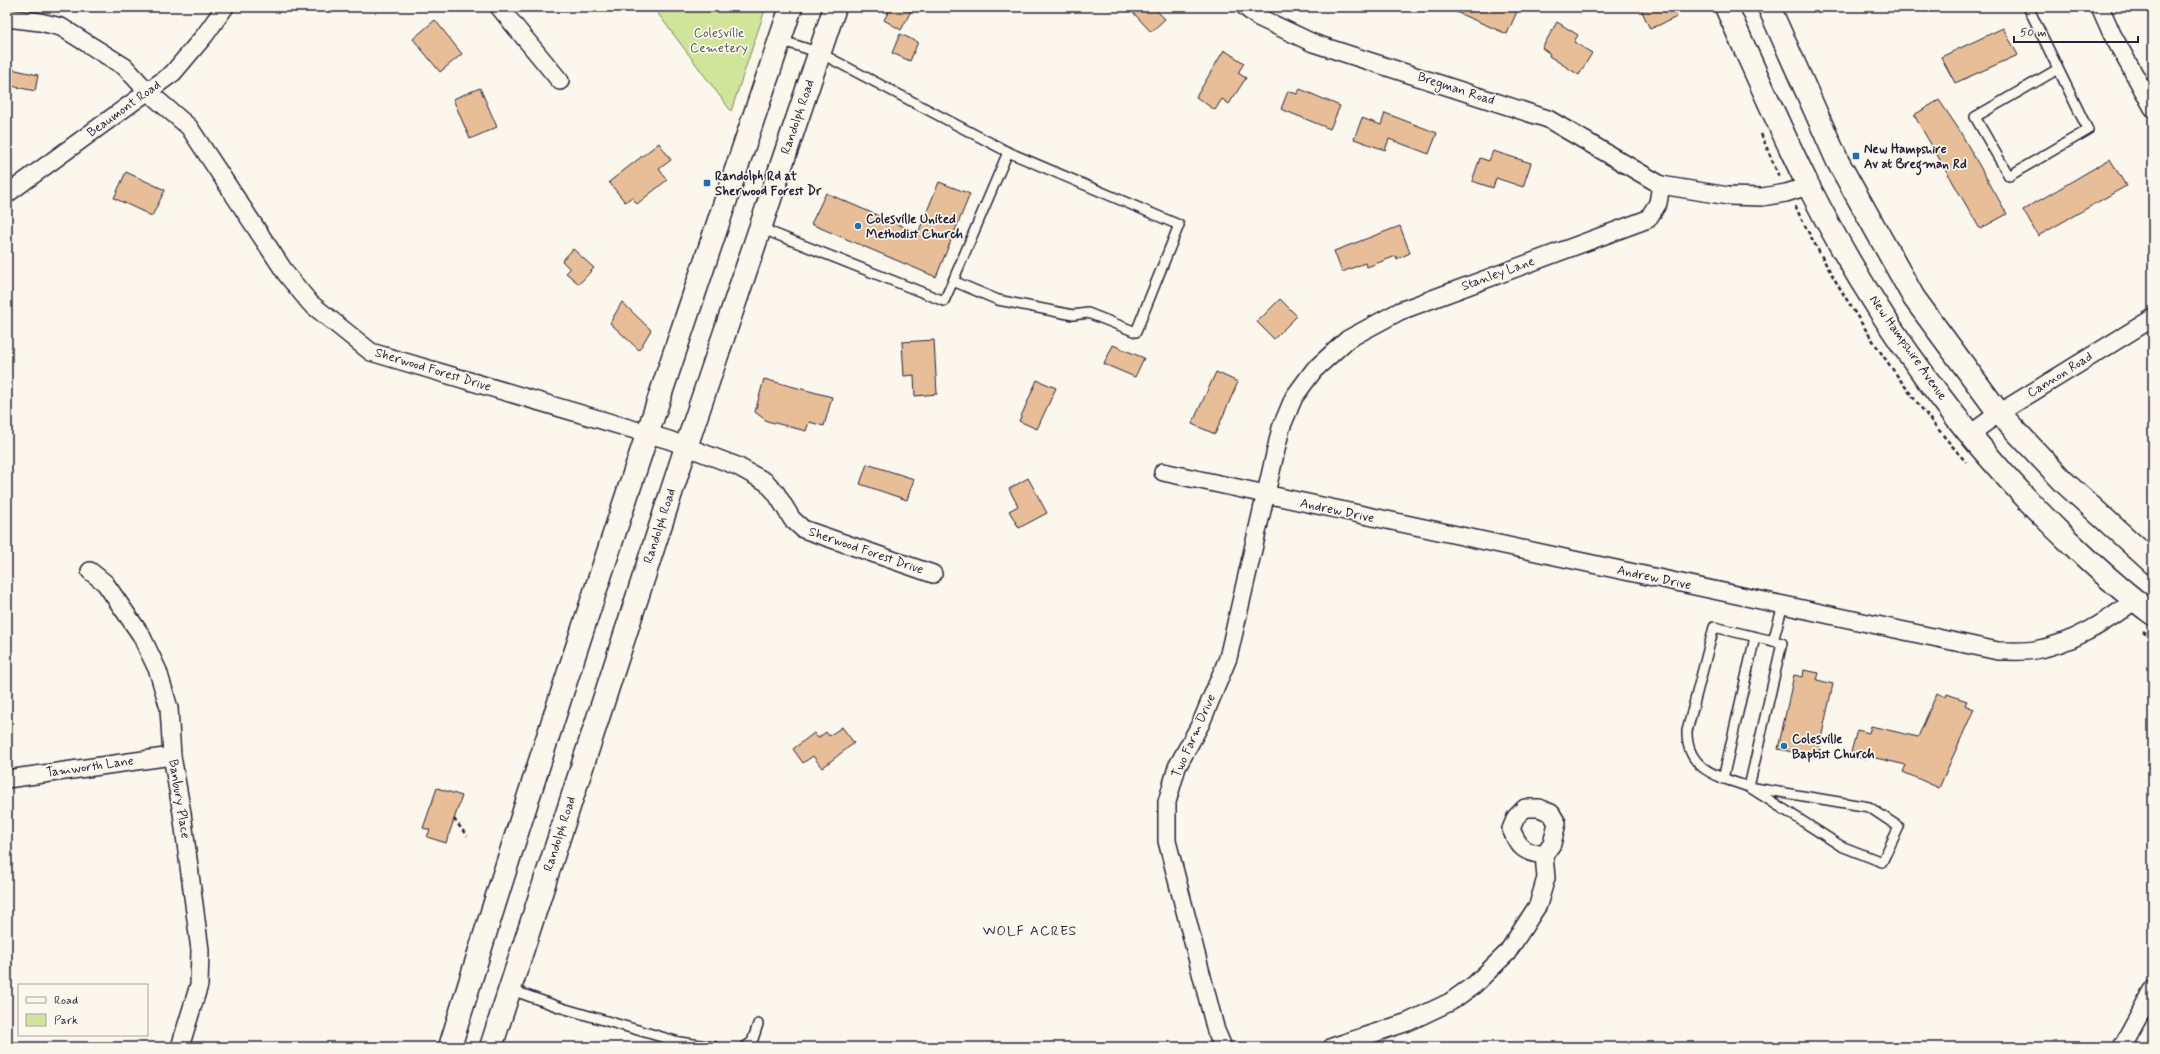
<svg xmlns="http://www.w3.org/2000/svg" width="2160" height="1054" font-family="Mynerve,sans-serif">
<style>
.green{fill:#d1e59a;stroke:#7a846a}
.building{fill:#e7be97;stroke:#22223b}
.lines{fill:none;stroke-linecap:round;stroke-linejoin:round}
.service-casing{stroke:#22223b;stroke-width:12}
.minor-casing{stroke:#22223b;stroke-width:20}
.primary-casing{stroke:#22223b;stroke-width:25}
.path{stroke:#22223b;stroke-width:2.5;stroke-dasharray:4 3;stroke-linecap:butt}
.service{stroke:#fbf7ec;stroke-width:9}
.minor{stroke:#fbf7ec;stroke-width:17}
.primary{stroke:#fbf7ec;stroke-width:22}
.poi-dot{fill:#1f6fb2;stroke:#fbf7ec;stroke-width:1.5}
.labels{text-anchor:middle;dominant-baseline:central;stroke-width:3.5;stroke-linejoin:round;paint-order:stroke}
.park-label{font-size:13px;fill:#4e5353;stroke:#fbf7ec}
.street-label{font-size:13px;fill:#22223b;stroke:#fbf7ec}
.poi-label{font-size:13px;font-weight:bold;fill:#22223b;stroke:#fbf7ec;text-anchor:start}
.neighbourhood-label{font-size:14px;letter-spacing:1px;fill:#22223b;stroke:#fbf7ec}
</style>
<rect width="100%" height="100%" fill="#fbf7ec"/>
<filter id="ink" filterUnits="userSpaceOnUse"><feTurbulence type="fractalNoise" baseFrequency=".025" numOctaves="2"/><feDisplacementMap in="SourceGraphic" scale="8" xChannelSelector="R" yChannelSelector="G"/><feConvolveMatrix kernelMatrix="1 2 1 2 8 2 1 2 1" color-interpolation-filters="sRGB"/></filter>
<g filter="url(#ink)">
<path class="green" d="M653 7H766L731 111Z"/>
<g class="building">
<path d="M891 7H913L901 30 884 20Z"/>
<path d="M1128 7H1153L1165 19 1151 32Z"/>
<path d="M1444 7H1519L1507 34Z"/>
<path d="M1640 7H1672L1677 17 1650 29Z"/>
<path d="M435 20 462 54 440 72 413 39Z"/>
<path d="M1557 22 1578 35 1574 42 1592 53 1579 75 1549 56 1550 54 1542 48Z"/>
<path d="M2003 28 2018 55 1955 83 1941 57Z"/>
<path d="M900 34 918 42 910 61 892 53Z"/>
<path d="M1224 50 1244 63 1238 73 1246 78 1229 104 1222 99 1215 110 1196 97Z"/>
<path d="M7 68 38 75 35 91 7 85Z"/>
<path d="M480 88 497 127 470 139 453 99Z"/>
<path d="M1300 89 1340 106 1330 129 1281 109 1288 91 1297 94Z"/>
<path d="M1939 100 1958 128 2007 214 1980 229 1914 115Z"/>
<path d="M1385 113 1437 133 1429 154 1389 139 1385 150 1354 139 1362 118 1381 125Z"/>
<path d="M659 143 671 160 659 169 667 180 637 204 632 197 625 202 609 182Z"/>
<path d="M1493 151 1531 163 1523 187 1496 178 1493 188 1472 181 1480 158 1489 161Z"/>
<path d="M2110 159 2126 186 2038 236 2023 210Z"/>
<path d="M126 172 165 190 152 216 114 198Z"/>
<path d="M939 182 970 194 936 277 811 224 826 193 918 233Z"/>
<path d="M1400 226 1410 253 1397 259 1396 256 1367 267 1365 263 1342 272 1334 251Z"/>
<path d="M573 249 594 268 579 284 566 273 570 269 562 261Z"/>
<path d="M1280 299 1297 316 1274 339 1257 322Z"/>
<path d="M622 302 651 330 639 350 610 323Z"/>
<path d="M934 340 937 394 915 396 914 375 904 376 902 342Z"/>
<path d="M1113 345 1144 358 1135 377 1104 364Z"/>
<path d="M1216 372 1238 382 1215 434 1192 424Z"/>
<path d="M764 379 832 397 824 426 809 422 806 431 767 421 755 412Z"/>
<path d="M1037 380 1056 388 1037 429 1019 421Z"/>
<path d="M867 464 914 479 907 500 860 484Z"/>
<path d="M1028 478 1047 513 1019 528 1009 511 1018 506 1009 489Z"/>
<path d="M1804 670 1819 673 1817 680 1833 684 1817 757 1778 749 1794 675 1803 677Z"/>
<path d="M1937 693 1946 697 1947 694 1967 701 1965 705 1974 709 1939 788 1903 772 1906 765 1867 756 1866 759 1850 756 1857 730 1869 733 1871 726 1918 737Z"/>
<path d="M842 727 854 743 822 768 813 756 803 763 793 749 814 733 818 738 826 732 829 736Z"/>
<path d="M437 788 462 796 446 843 427 837 430 830 423 828Z"/>
</g>
<g class="lines">
<defs>
<g id="service">
<path d="M2028 7 2088 130 2009 176 1975 117 2058 69"/>
<path d="M780 40 820 53 1008 152"/>
<path d="M760 228 944 301 953 281 1008 152 1179 225 1136 332 1088 313 1073 315 998 300 953 281"/>
<path d="M1714 627 1782 643 1749 787C1719 777 1686 770 1687 731Z"/>
<path d="M1773 641 1783 605"/>
<path d="M1723 779 1755 637"/>
<path d="M1749 787 1869 807 1899 827 1882 862 1841 846Z"/>
<path d="M509 989 562 1008 679 1042 715 1047"/>
<path d="M745 1047 752 1042 758 1024"/>
</g>
<g id="minor">
<path d="M499 7 560 81"/>
<path d="M1245 7 1258 17 1313 43 1548 119 1661 185 1728 196 1762 197 1786 193 1808 186"/>
<path d="M2100 7 2112 34 2153 108"/>
<path d="M7 18 40 22 61 27 125 67 147 91 189 127 287 275 310 303 371 352 669 440 737 466 766 482 776 493 792 519 803 529 933 574"/>
<path d="M7 194 173 73 205 35 225 7"/>
<path d="M1969 435 1999 413 2153 318"/>
<path d="M1163 472 1998 651C2010 651 2023 652 2035 650 2073 643 2105 623 2135 600"/>
<path d="M90 571 105 583 141 635 158 671 169 708 172 756 182 813 200 950 199 985 180 1047"/>
<path d="M7 779 172 756"/>
<path d="M1223 1047 1216 1031 1167 841V802L1177 767 1201 723 1228 658 1281 428 1294 397 1314 370 1348 339 1400 311 1648 219 1658 203 1661 185"/>
<path d="M1332 1047 1408 1022 1450 1002 1474 985 1507 953 1538 905 1546 878 1544 855 1552 844 1557 823 1551 813 1539 808H1525L1516 817 1511 829C1519 848 1524 852 1544 855"/>
<path d="M2122 1047 2153 990"/>
</g>
<g id="primary">
<path d="M1726 7C1753 66 1779 127 1808 185 1875 319 1969 448 2078 550 2102 573 2127 595 2153 614"/>
<path d="M1769 7 1838 162 1914 298 1999 413 2065 483 2153 563"/>
<path d="M450 1047C557 698 674 353 791 7"/>
<path d="M491 1047 686 447 835 7"/>
</g>
</defs>
<use href="#service" class="service-casing"/>
<use href="#minor" class="minor-casing"/>
<use href="#primary" class="primary-casing"/>
<g class="path">
<path d="M1761 134 1780 179"/>
<path d="M1795 206C1841 298 1898 385 1966 462"/>
<path d="M2143 631 2153 639"/>
<path d="M454 819 467 836"/>
</g>
<use href="#service" class="service"/>
<use href="#minor" class="minor"/>
<use href="#primary" class="primary"/>
</g>
</g>
<g class="poi-dot">
<rect x="1852" y="152" width="8" height="8" rx="2"/>
<rect x="703" y="179" width="8" height="8" rx="2"/>
<circle cx="858" cy="226" r="4"/>
<circle cx="1784" cy="746" r="4"/>
</g>
<g class="labels">
<g class="park-label">
<text x="719" y="33">Colesville<tspan x="719" dy="15">Cemetery</tspan></text>
</g>
<g class="street-label">
<text transform="translate(1456 89) rotate(18)">Bregman Road</text>
<text transform="translate(124 109) rotate(-36)">Beaumont Road</text>
<text transform="translate(798 117) rotate(-71)">Randolph Road</text>
<text transform="translate(1498 274) rotate(-20)">Stanley Lane</text>
<text transform="translate(1908 348) rotate(55)">New Hampshire Avenue</text>
<text transform="translate(433 370) rotate(17)">Sherwood Forest Drive</text>
<text transform="translate(2060 375) rotate(-32)">Cannon Road</text>
<text transform="translate(1337 511) rotate(12)">Andrew Drive</text>
<text transform="translate(660 526) rotate(-72)">Randolph Road</text>
<text transform="translate(866 551) rotate(19)">Sherwood Forest Drive</text>
<text transform="translate(1654 578) rotate(12)">Andrew Drive</text>
<text transform="translate(1194 736) rotate(-66)">Two Farm Drive</text>
<text transform="translate(90 767) rotate(-8)">Tamworth Lane</text>
<text transform="translate(179 799) rotate(81)">Banbury Place</text>
<text transform="translate(560 834) rotate(-72)">Randolph Road</text>
</g>
<g class="poi-label">
<text x="1864" y="149">New Hampshire<tspan x="1864" dy="15">Av at Bregman Rd</tspan></text>
<text x="715" y="176">Randolph Rd at<tspan x="715" dy="15">Sherwood Forest Dr</tspan></text>
<text x="866" y="219">Colesville United<tspan x="866" dy="15">Methodist Church</tspan></text>
<text x="1792" y="739">Colesville<tspan x="1792" dy="15">Baptist Church</tspan></text>
</g>
<g class="neighbourhood-label">
<text x="1030" y="931">WOLF ACRES</text>
</g>
</g>
<rect width="2160" height="1054" fill="none" stroke="#fbf7ec" stroke-width="24"/>
<rect x="12" y="12" width="2136" height="1030" fill="none" stroke="#22223b" stroke-width="1.5" filter="url(#ink)"/>
<rect x="18" y="984" width="130" height="52" fill="#fbf7ec" stroke="#a4a2a5"/>
<rect x="26" y="997" width="20" height="6" fill="#fbf7ec" stroke="#a4a2a5"/>
<text x="54" y="1004" font-size="12" fill="#22223b">Road</text>
<rect x="26" y="1014" width="20" height="12" fill="#d1e59a" stroke="#a4a2a5"/>
<text x="54" y="1024" font-size="12" fill="#22223b">Park</text>
<path d="M2014 36v6h124v-6" fill="none" stroke="#22223b" stroke-width="2"/>
<text x="2020" y="36" font-size="12" fill="#22223b" stroke="#fbf7ec" stroke-width="3" paint-order="stroke">50 m</text>
</svg>
